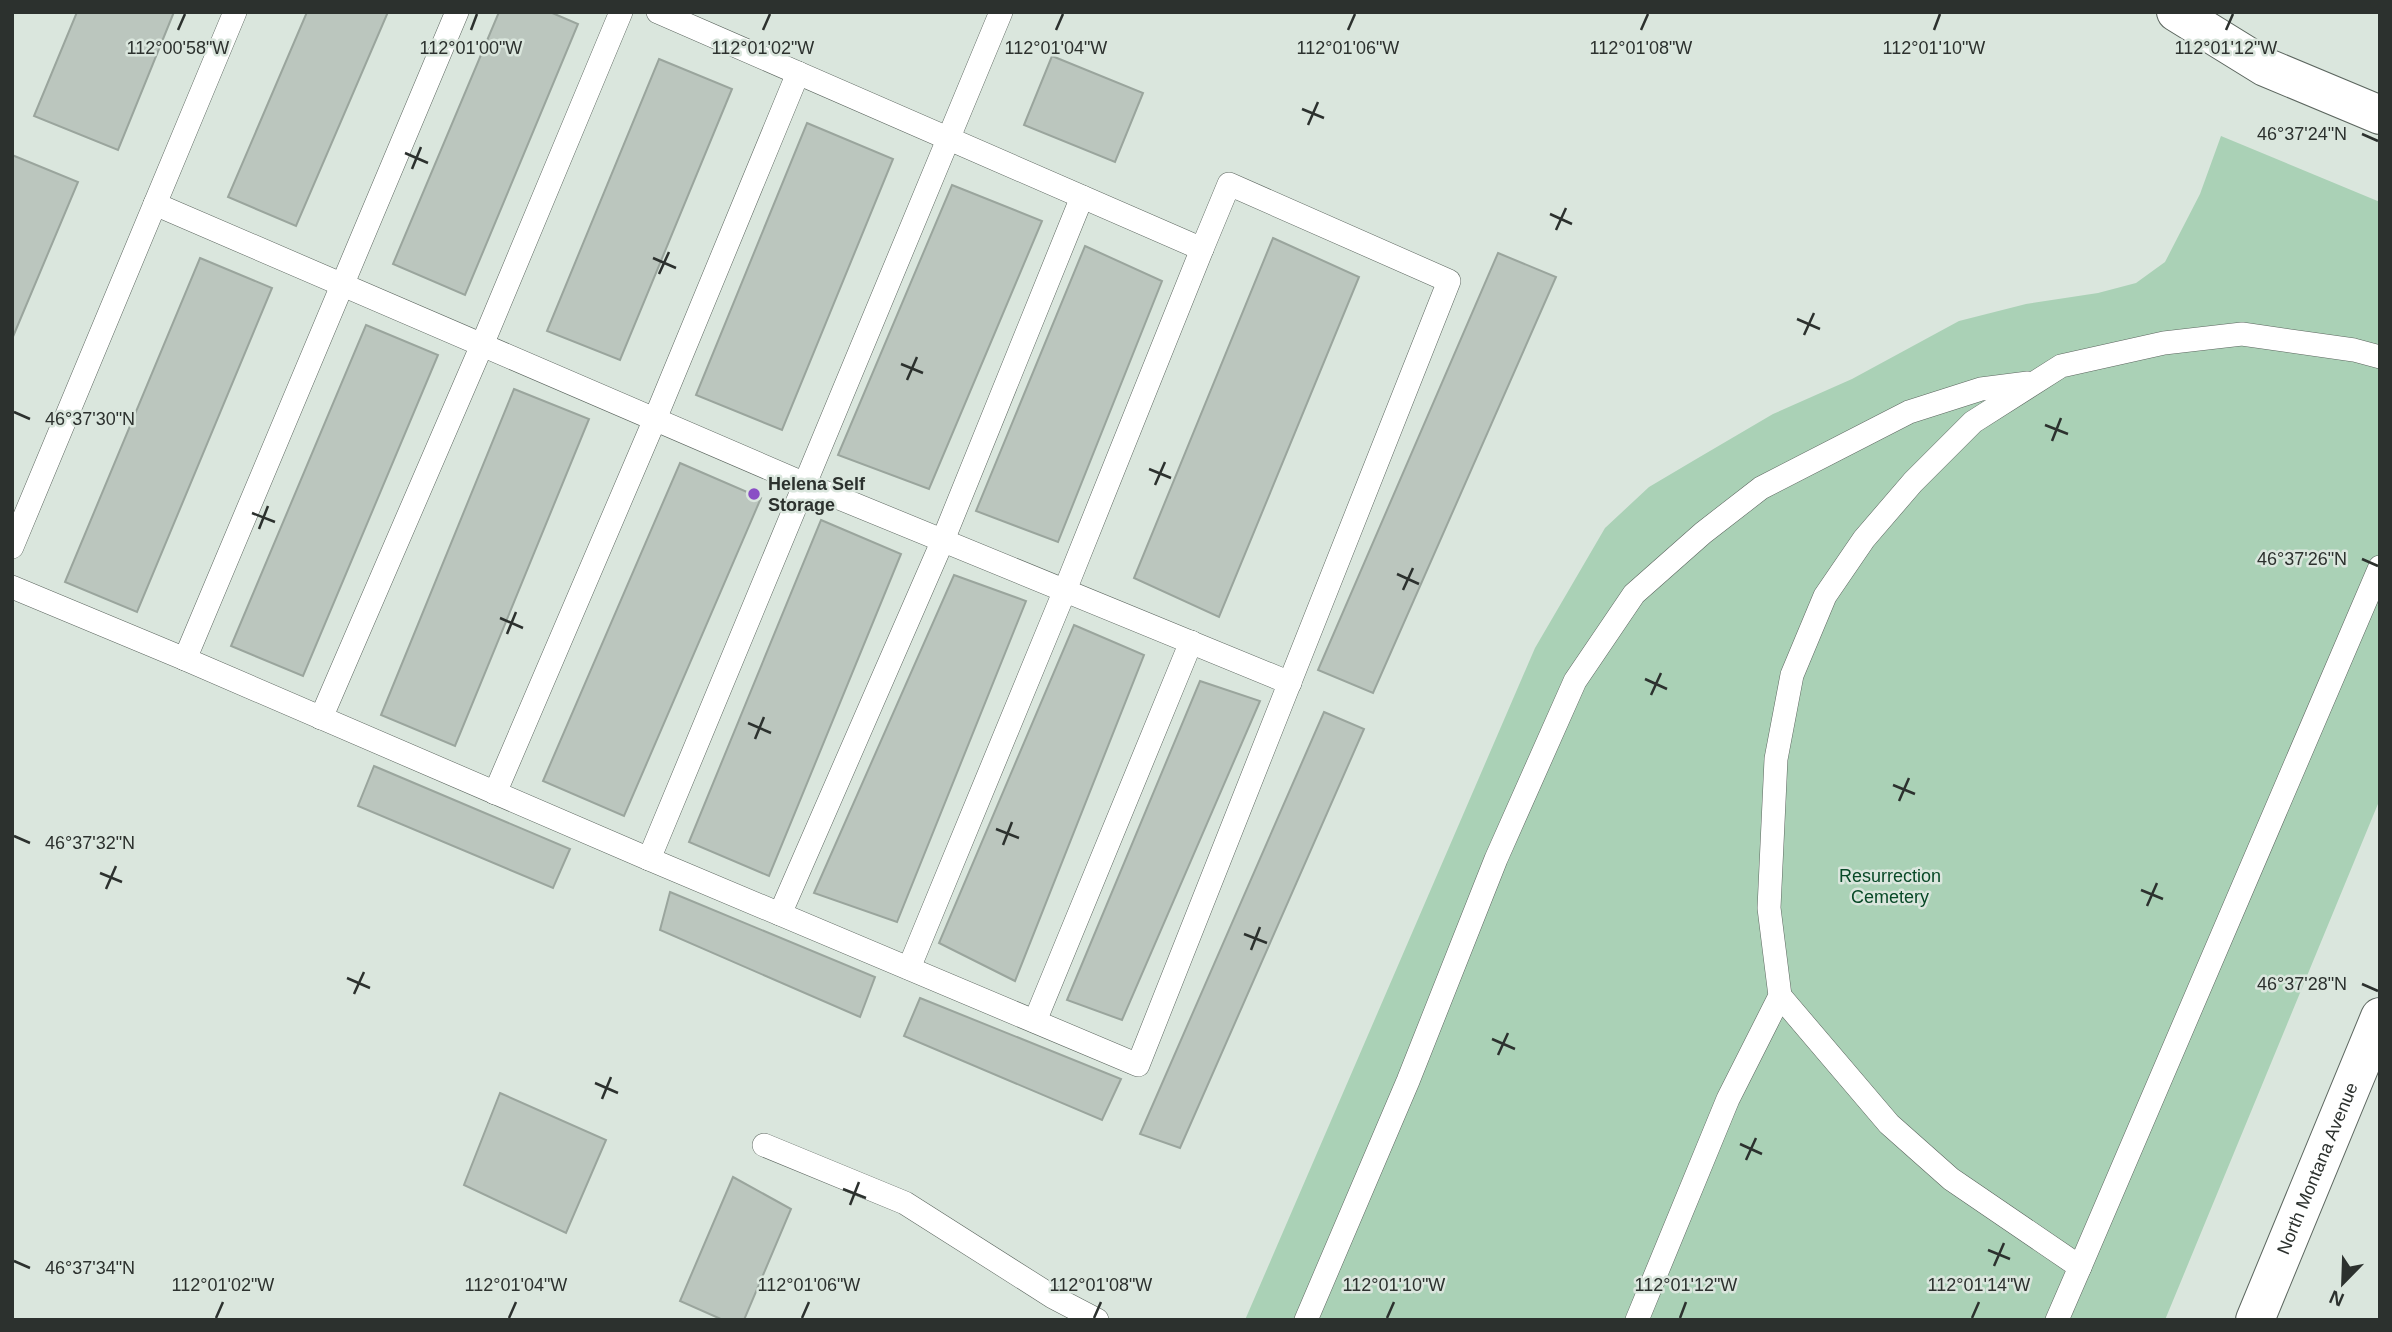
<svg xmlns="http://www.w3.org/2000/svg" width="2392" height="1332" font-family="Helvetica,sans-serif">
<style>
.green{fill:#aad1b6}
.building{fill:#bbc6be;stroke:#9aa59d;stroke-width:2}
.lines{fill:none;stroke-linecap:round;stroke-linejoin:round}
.service-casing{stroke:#5c665f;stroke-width:24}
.tertiary-casing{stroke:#5c665f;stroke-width:40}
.secondary-casing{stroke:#5c665f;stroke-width:40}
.service{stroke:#fff;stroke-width:23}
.tertiary{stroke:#fff;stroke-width:38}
.secondary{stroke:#fff;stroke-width:38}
.ticks{fill:none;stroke:#2c312e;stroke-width:2.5}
.poi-dot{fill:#8a4ec5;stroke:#dae6dd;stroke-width:2.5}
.labels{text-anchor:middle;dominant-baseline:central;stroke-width:5;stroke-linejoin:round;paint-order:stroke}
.poi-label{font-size:18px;font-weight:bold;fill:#2c312e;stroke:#dae6dd;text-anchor:start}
.park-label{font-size:18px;fill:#084927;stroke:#dae6dd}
.street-label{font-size:18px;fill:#2c312e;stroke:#dae6dd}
.ticks-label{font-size:18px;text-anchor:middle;fill:#2c312e;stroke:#dae6dd;stroke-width:5;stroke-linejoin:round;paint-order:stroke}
</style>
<rect width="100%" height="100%" fill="#dae6dd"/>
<path class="green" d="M2221 136 2380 202V799L2165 1320H1245L1535 648 1605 528 1649 487 1698 458 1773 414 1852 379 1959 321 2026 304 2098 293 2136 283 2165 262 2200 194Z"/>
<g class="building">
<path d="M77 12H174L118 150 34 116Z"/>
<path d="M307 12H388L296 226 228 197Z"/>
<path d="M499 12H550L578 24 465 295 393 264Z"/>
<path d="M1052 56 1143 93 1115 162 1024 125Z"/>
<path d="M659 59 732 89 620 360 547 331Z"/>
<path d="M807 123 893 159 782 430 696 395Z"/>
<path d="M12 155 78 182 12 339Z"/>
<path d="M952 185 1042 221 929 489 838 455Z"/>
<path d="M1273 238 1359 277 1219 617 1134 578Z"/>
<path d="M1085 246 1162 281 1058 542 976 511Z"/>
<path d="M1498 253 1556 277 1373 693 1318 670Z"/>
<path d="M200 258 272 288 137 612 65 582Z"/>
<path d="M366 325 438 355 303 676 231 646Z"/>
<path d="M514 389 589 419 455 746 381 715Z"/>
<path d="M680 463 761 498 624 816 543 781Z"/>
<path d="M821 520 901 554 769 876 689 842Z"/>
<path d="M954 575 1026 601 897 922 814 893Z"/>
<path d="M1074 625 1144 655 1015 981 939 943Z"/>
<path d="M1200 681 1260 701 1122 1020 1067 1000Z"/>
<path d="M1324 712 1364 729 1180 1148 1140 1134Z"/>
<path d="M374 766 570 849 553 888 358 806Z"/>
<path d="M670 892 875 977 860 1017 660 930Z"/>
<path d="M920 998 1121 1079 1102 1120 904 1036Z"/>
<path d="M500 1093 606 1140 566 1233 464 1185Z"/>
<path d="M733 1177 791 1209 744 1320H723L680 1301Z"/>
</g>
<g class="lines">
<defs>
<g id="service">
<path d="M457 12 185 659 649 859 1138 1065 1449 281 1229 184 1202 249 658 12"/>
<path d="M155 204 805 484 1290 683"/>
<path d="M12 547 235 12"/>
<path d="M12 587 185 659"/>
<path d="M321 718 482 345 621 12"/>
<path d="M495 793 655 419 798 73"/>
<path d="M649 859 1001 12"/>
<path d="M780 914 943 540 1082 197"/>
<path d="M909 968 1065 590 1202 249"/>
<path d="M1780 996 1889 1124 1951 1179 2080 1267 2057 1320"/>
<path d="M1035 1021 1191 642"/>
<path d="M764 1145 905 1203 1053 1297 1097 1320"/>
<path d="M2080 1267 2380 567"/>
<path d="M1306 1320 1408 1081 1496 859 1575 681 1634 594 1703 533 1761 488 1909 412 1981 389 2028 383"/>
<path d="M1637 1320 1728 1099 1780 996 1769 908 1776 759 1792 675 1825 596 1864 539 1913 482 1973 422 2061 366 2164 343 2242 334 2354 350 2380 357"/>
</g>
<path id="tertiary" d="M2176 12 2265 67 2380 115"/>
<g id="secondary">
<path id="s1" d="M2255 1320 2380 1017"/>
</g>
</defs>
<use href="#service" class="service-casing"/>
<use href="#tertiary" class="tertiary-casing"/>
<use href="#secondary" class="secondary-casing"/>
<use href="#service" class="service"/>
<use href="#tertiary" class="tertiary"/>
<use href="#secondary" class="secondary"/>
</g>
<path class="ticks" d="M178 30 185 14M471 30 477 14M763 30 770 14M1056 30 1063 14M1348 30 1355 14M1641 30 1648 14M1934 30 1940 14M2226 30 2233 14M1302 109 1324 118M1308 125 1318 102M2362 134 2378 141M405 153 428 163M412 169 421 147M1550 214 1572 224M1556 230 1566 208M653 258 676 268M659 274 669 252M1797 319 1820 329M1804 335 1814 313M901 364 923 373M907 380 917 357M14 412 30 419M2045 425 2068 434M2052 441 2061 418M1149 469 1171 478M1155 485 1165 462M252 513 275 522M259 529 268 506M2362 559 2378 566M1397 574 1419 584M1403 590 1413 568M500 618 523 628M507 634 516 612M1645 679 1667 689M1651 695 1661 673M748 723 771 733M755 739 764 717M1893 785 1915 794M1899 801 1909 778M996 829 1019 838M14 836 30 843M1003 845 1012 822M100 873 122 882M106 889 116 866M2141 890 2163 899M2147 906 2157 883M1244 934 1267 943M1251 950 1260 927M347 978 370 988M2362 984 2378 991M354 994 364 972M1492 1039 1515 1049M1498 1055 1508 1033M595 1083 618 1093M602 1099 611 1077M1740 1144 1762 1154M1746 1160 1756 1138M843 1189 866 1198M850 1205 859 1182M1988 1250 2010 1259M14 1261 30 1268M1994 1266 2004 1243M216 1318 223 1302M509 1318 516 1302M802 1318 809 1302M1094 1318 1101 1302M1387 1318 1394 1302M1680 1318 1686 1302M1972 1318 1979 1302"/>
<circle class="poi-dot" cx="754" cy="494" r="7"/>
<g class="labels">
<g class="poi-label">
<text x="768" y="484">Helena Self<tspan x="768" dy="21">Storage</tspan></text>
</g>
<g class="park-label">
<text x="1890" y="876">Resurrection<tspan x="1890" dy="21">Cemetery</tspan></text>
</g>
<g class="street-label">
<text stroke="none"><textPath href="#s1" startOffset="164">North Montana Avenue</textPath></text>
</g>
</g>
<g class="ticks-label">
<text x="763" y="54">112°01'02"W</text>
<text x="1056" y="54">112°01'04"W</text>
<text x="1348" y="54">112°01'06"W</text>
<text x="1641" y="54">112°01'08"W</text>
<text x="1934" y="54">112°01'10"W</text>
<text x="2226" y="54">112°01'12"W</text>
<text x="178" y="54">112°00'58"W</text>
<text x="471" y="54">112°01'00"W</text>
<text x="2302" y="140">46°37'24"N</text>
<text x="90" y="425">46°37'30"N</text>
<text x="2302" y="565">46°37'26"N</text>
<text x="90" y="849">46°37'32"N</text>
<text x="2302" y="990">46°37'28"N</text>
<text x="90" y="1274">46°37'34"N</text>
<text x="223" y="1291">112°01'02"W</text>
<text x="516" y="1291">112°01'04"W</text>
<text x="809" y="1291">112°01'06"W</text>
<text x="1101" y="1291">112°01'08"W</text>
<text x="1394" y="1291">112°01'10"W</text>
<text x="1686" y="1291">112°01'12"W</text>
<text x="1979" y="1291">112°01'14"W</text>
</g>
<rect width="2392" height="1332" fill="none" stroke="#2c312e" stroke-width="28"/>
<g transform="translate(2343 1283) rotate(203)" stroke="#dae6dd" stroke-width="5" paint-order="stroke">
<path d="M0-5L12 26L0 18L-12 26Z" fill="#2c312e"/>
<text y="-10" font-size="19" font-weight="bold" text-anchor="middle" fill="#2c312e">N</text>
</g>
</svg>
